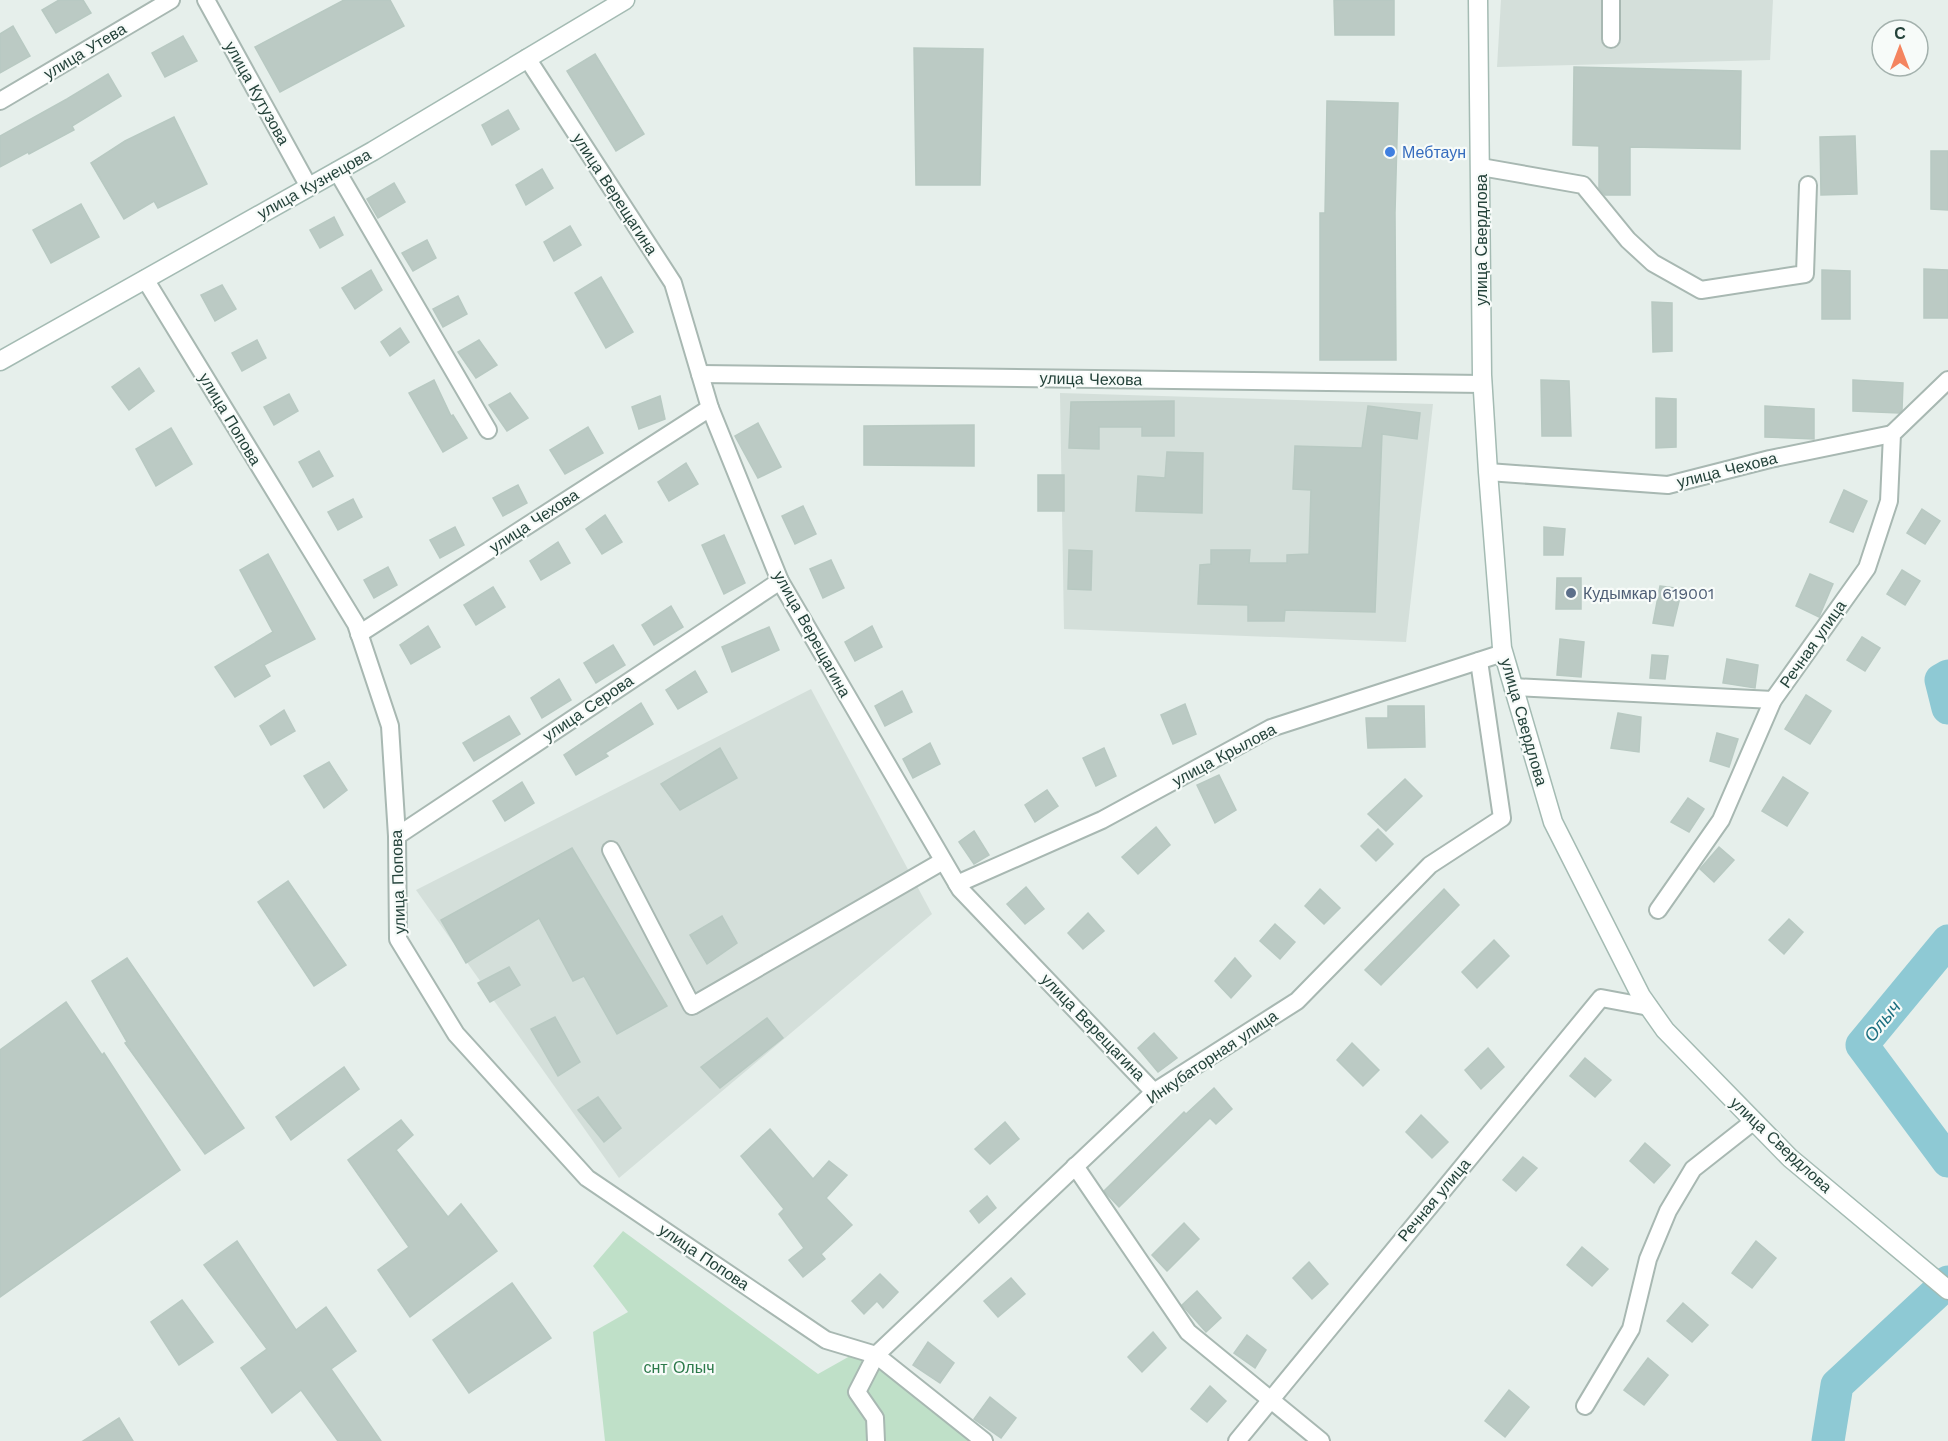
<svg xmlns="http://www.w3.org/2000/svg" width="1948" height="1441" font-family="'Work Sans',sans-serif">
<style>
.built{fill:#d4dfda}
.green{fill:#bfe0c8}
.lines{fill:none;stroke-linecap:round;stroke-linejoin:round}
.river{stroke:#8ec9d4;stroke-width:33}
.building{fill:#bbcac4;stroke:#b8c9c2;stroke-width:1.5}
.minor-casing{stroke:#a8b8b2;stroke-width:20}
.secondary-casing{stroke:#a4bbb3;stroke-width:21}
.minor{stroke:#fff;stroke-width:16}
.secondary{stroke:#fff;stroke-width:18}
.shop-dot{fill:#3f7fe0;stroke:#f7fbf9;stroke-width:2}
.service-dot{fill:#5c6f8a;stroke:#f7fbf9;stroke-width:2}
.labels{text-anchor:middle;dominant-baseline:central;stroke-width:4.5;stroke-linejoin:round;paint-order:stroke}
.street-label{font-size:16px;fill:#24423a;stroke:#f7fbf9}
.shop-label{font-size:16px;fill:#366cbe;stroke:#f7fbf9;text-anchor:start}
.service-label{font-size:16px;fill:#4e5e75;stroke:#f7fbf9;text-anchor:start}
.park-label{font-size:16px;fill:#2d7a4b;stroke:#f7fbf9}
.water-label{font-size:18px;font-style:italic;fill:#1c6f80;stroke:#f7fbf9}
</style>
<rect width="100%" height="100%" fill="#e6efeb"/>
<g class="built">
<path d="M1501 0H1773L1770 60 1497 67Z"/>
<path d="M1060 393 1433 404 1406 642 1064 629Z"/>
<path d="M811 689 932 914 619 1178 416 890Z"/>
</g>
<path class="green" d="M623 1231 818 1374 866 1347 977 1441H605L593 1332 628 1312 593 1266Z"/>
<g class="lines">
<g class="river">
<path d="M1948 676 1941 680 1948 708"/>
<path d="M1948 941 1862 1045 1948 1161"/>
<path d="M1828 1441 1837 1385 1948 1282"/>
</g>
</g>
<g class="building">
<path d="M59 0H83L91 13 56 33 42 10Z"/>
<path d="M344 0H390L404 26 280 92 255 47Z"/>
<path d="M1334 0H1394V35H1335Z"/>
<path d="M13 26 30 56 0 73V34Z"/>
<path d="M183 36 197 61 165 77 152 53Z"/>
<path d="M914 48 983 49 980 185H916Z"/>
<path d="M595 54 644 134 616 151 567 71Z"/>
<path d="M1574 67 1741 71 1740 149 1630 147V195H1605L1599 188V146L1573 145Z"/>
<path d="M108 74 121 96 72 126 74 130 29 154 28 152 0 167V136L67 99Z"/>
<path d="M1327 101 1398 103 1395 213 1396 360H1320V213H1325Z"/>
<path d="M508 110 519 129 492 145 482 125Z"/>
<path d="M174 117 207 184 158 208 154 201 124 219 91 163 125 141Z"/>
<path d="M1855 136 1857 194 1821 195 1820 137Z"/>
<path d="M1931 151H1948V210L1931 209Z"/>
<path d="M542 169 553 188 526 205 516 185Z"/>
<path d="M394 183 405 202 378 218 367 199Z"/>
<path d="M81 204 99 237 51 263 33 230Z"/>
<path d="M334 217 343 235 320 248 310 230Z"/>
<path d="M570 226 581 245 554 261 544 242Z"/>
<path d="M427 240 436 258 413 271 402 253Z"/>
<path d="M1924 269 1948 270V318H1924Z"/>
<path d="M371 270 382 290 355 309 342 288Z"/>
<path d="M1822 270 1850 271V319H1822Z"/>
<path d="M601 277 633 332 606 348 575 293Z"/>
<path d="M222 285 236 309 215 321 201 295Z"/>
<path d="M458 296 467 314 443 327 433 309Z"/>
<path d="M1652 302 1672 303V351L1653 352Z"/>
<path d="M400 328 409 342 390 356 381 342Z"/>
<path d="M257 340 266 358 242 371 232 353Z"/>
<path d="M479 340 497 365 476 378 458 352Z"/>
<path d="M139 368 154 391 129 410 112 387Z"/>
<path d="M434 380 451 416 453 415 467 438 443 452 409 393Z"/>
<path d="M1541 380 1569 381 1571 436H1542Z"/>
<path d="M1853 380 1903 383 1902 410 1899 413 1853 411Z"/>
<path d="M510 393 528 418 507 431 489 405Z"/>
<path d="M289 394 298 411 274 425 264 407Z"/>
<path d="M660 396 665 419 639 429 632 407Z"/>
<path d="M1656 398 1676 399V447L1656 448Z"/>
<path d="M1174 401V436H1142V427H1099V449L1069 448 1071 402Z"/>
<path d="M1368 406 1420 413 1417 439 1382 434 1375 612 1285 610 1284 621H1248V605L1198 604 1200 565 1211 564V550H1250L1249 563H1287V555L1309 554 1311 490 1293 489 1295 446 1362 448Z"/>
<path d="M1765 406 1814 409V439L1765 437Z"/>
<path d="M758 423 781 467 758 478 735 436Z"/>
<path d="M974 425V466L864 465V426Z"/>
<path d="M588 427 603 453 565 474 550 450Z"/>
<path d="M171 428 192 464 156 486 136 449Z"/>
<path d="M319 451 333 476 313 487 299 462Z"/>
<path d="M1167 452 1203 453 1202 513 1136 511 1138 476 1165 478Z"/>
<path d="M686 463 698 484 669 501 658 482Z"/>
<rect x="1038" y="475" width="26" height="36"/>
<path d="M518 485 527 503 503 516 493 498Z"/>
<path d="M1844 490 1867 501 1853 532 1830 522Z"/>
<path d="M353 499 362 517 338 530 328 512Z"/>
<path d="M803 506 816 534 795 544 782 516Z"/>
<path d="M1922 509 1940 521 1925 544 1907 533Z"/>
<path d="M605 515 622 542 602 554 586 529Z"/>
<path d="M455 527 464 545 440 558 430 540Z"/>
<path d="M1544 527 1565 529 1563 555H1544Z"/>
<path d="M724 535 745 583 724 594 702 545Z"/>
<path d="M558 542 570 563 541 580 530 561Z"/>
<path d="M1069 550 1092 551 1091 590 1068 589Z"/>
<path d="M268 554 315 639 264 665 270 676 235 697 215 667 273 632 240 570Z"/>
<path d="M831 560 844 588 823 598 810 569Z"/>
<path d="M388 567 397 585 374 598 364 580Z"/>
<path d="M1902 570 1920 581 1905 605 1887 594Z"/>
<path d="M1810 574 1833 584 1819 617 1796 606Z"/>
<path d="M1557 578H1581V609H1556Z"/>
<path d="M1660 586 1682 589 1673 626 1653 623Z"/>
<path d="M493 587 505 607 476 625 464 605Z"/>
<path d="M671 606 683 627 654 645 642 625Z"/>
<path d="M428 626 440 647 411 664 400 645Z"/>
<path d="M872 626 882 647 855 661 845 642Z"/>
<path d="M769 627 779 650 732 672 722 647Z"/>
<path d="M1862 637 1880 648 1865 671 1847 660Z"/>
<path d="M1560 639 1584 642 1581 677 1557 675Z"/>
<path d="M613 645 625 665 596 683 584 663Z"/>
<path d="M1652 655 1668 656 1665 679 1650 678Z"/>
<path d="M1727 659 1758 665 1755 688 1723 683Z"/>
<path d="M695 671 707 692 678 709 666 690Z"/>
<path d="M559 679 571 700 542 718 531 698Z"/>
<path d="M902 691 912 712 885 726 875 706Z"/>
<path d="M1806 695 1831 711 1810 744 1785 729Z"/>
<path d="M641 703 653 724 605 753 608 756 576 775 564 755Z"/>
<path d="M1185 704 1196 734 1173 744 1161 715Z"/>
<path d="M1388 706H1424L1425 747 1368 748 1366 718H1388Z"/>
<path d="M284 710 295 731 271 745 260 726Z"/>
<path d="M1618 713 1641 717 1639 752 1611 748Z"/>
<path d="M509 716 520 734 474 761 463 743Z"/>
<path d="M1717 733 1738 739 1729 767 1710 761Z"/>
<path d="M930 743 940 764 913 778 903 759Z"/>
<path d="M720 748 737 778 680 810 661 784Z"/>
<path d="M1104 748 1116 776 1096 786 1083 758Z"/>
<path d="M329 762 347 790 324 808 304 776Z"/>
<path d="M1219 775 1236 810 1215 823 1197 785Z"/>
<path d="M1783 777 1808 793 1787 826 1762 811Z"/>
<path d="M1405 779 1422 796 1386 831 1368 814Z"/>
<path d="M522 782 534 803 505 821 493 801Z"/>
<path d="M1047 790 1058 806 1035 822 1025 805Z"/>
<path d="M1688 798 1704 809 1689 832 1671 822Z"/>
<path d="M1156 827 1170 845 1138 874 1122 857Z"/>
<path d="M1378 829 1393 844 1376 861 1361 846Z"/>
<path d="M974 831 989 855 974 864 959 842Z"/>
<path d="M1719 847 1734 860 1714 882 1700 869Z"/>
<path d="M572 848 667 1006 617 1034 584 976 573 981 539 918 466 963 441 920Z"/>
<path d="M288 881 346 965 314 986 258 902Z"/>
<path d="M1026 887 1044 909 1025 924 1007 904Z"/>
<path d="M1320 889 1340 908 1324 924 1305 906Z"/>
<path d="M1444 889 1459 905 1381 985 1365 970Z"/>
<path d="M1088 913 1104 931 1083 949 1068 933Z"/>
<path d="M722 916 737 943 707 964 690 935Z"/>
<path d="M1789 919 1803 932 1784 954 1769 940Z"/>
<path d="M1275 924 1295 942 1280 959 1260 941Z"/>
<path d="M1494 940 1509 956 1477 988 1462 972Z"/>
<path d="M127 958 244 1128 205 1154 125 1043 127 1042 92 981Z"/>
<path d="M1235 958 1251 976 1231 998 1215 981Z"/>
<path d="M509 967 520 985 490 1002 478 983Z"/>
<path d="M66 1002 102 1055 104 1053 180 1170 0 1297V1050Z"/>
<path d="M555 1017 580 1062 558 1076 531 1029Z"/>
<path d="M767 1018 783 1038 720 1088 701 1067Z"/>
<path d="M1154 1033 1177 1058 1158 1072 1138 1048Z"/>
<path d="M1352 1043 1379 1070 1363 1086 1337 1060Z"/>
<path d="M1488 1048 1504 1067 1481 1089 1465 1070Z"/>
<path d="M1585 1058 1611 1080 1595 1097 1570 1076Z"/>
<path d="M344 1067 359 1089 291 1140 276 1117Z"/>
<path d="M1214 1088 1232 1109 1216 1124 1210 1118 1119 1207 1104 1191 1184 1112 1186 1114Z"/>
<path d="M598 1097 621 1128 604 1142 578 1110Z"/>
<path d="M1421 1115 1448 1142 1432 1158 1406 1132Z"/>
<path d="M401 1120 413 1135 396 1150 448 1217 461 1204 497 1251 410 1317 378 1270 409 1247 348 1160Z"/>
<path d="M1005 1122 1019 1139 990 1164 975 1149Z"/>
<path d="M770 1129 813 1179 829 1161 847 1175 826 1198 852 1225 821 1254 825 1259 803 1277 789 1260 804 1248 779 1214 784 1209 741 1156Z"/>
<path d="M1645 1143 1670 1165 1654 1183 1630 1161Z"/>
<path d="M1523 1157 1537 1168 1516 1191 1503 1180Z"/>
<path d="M987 1196 996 1208 979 1223 970 1211Z"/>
<path d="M1184 1223 1199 1239 1167 1271 1152 1255Z"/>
<path d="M237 1241 296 1330 326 1307 356 1351 331 1369 381 1441H338L301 1390 272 1413 241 1368 267 1349 204 1265Z"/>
<path d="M1756 1241 1776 1258 1752 1288 1732 1273Z"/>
<path d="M1582 1247 1608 1269 1592 1286 1567 1265Z"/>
<path d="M1309 1262 1328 1284 1312 1299 1293 1278Z"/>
<path d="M880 1274 898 1292 883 1308 877 1301 864 1314 852 1301Z"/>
<path d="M1011 1278 1025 1294 998 1317 984 1301Z"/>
<path d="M512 1283 551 1338 469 1393 433 1340Z"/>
<path d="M1197 1291 1221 1318 1206 1332 1182 1305Z"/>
<path d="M182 1300 213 1342 179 1365 151 1322Z"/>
<path d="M1683 1303 1708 1325 1692 1342 1667 1321Z"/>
<path d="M1153 1332 1166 1348 1142 1372 1128 1357Z"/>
<path d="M1247 1335 1266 1350 1255 1368 1234 1353Z"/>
<path d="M928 1342 954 1363 940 1383 913 1365Z"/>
<path d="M1648 1358 1668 1375 1644 1405 1624 1390Z"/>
<path d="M1210 1386 1226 1401 1207 1422 1191 1409Z"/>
<path d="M1509 1390 1529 1407 1505 1437 1485 1421Z"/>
<path d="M990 1397 1016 1418 1001 1438 974 1419Z"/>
<path d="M119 1418 133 1441H83Z"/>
</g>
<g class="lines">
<defs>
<g id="minor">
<path d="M206 0 309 187"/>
<path d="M1611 0V39"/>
<path d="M527 58 673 283 710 408 780 581 960 889 1154 1092"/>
<path d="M0 101 171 0"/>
<path d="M1481 167 1583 185 1628 240 1653 263 1701 290 1805 274 1808 185"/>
<path d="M337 171 488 430"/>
<path d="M145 279 356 624 390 726 397 836 398 939 456 1034 587 1178 826 1340 876 1355 984 1441"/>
<path d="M700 374 1483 384"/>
<path d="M1488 472 1668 485 1770 459 1892 434"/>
<path d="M359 634 710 408"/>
<path d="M1513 687 1773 700"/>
<path d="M397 836 780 581"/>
<path d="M611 850 692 1006 943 861"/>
<path d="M957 884 1102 820 1271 728 1503 653"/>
<path d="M1658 910 1721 820 1773 700 1867 568 1889 501 1892 434 1948 380"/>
<path d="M1075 1166 1188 1332 1321 1441"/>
<path d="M1585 1406 1631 1329 1648 1259 1668 1211 1693 1169 1754 1121"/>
<path d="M876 1441 875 1418 857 1392 876 1355 1154 1092 1297 1001 1430 865 1502 818 1479 661"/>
<path d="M1237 1441 1601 998 1649 1007"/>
</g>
<g id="secondary">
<path d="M1478 0 1482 375 1488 472 1502 648 1553 822 1641 996 1665 1030 1790 1158 1948 1290"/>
<path d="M0 361 373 151 625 0"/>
</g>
</defs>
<use href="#minor" class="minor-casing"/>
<use href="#secondary" class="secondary-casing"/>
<use href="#minor" class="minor"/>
<use href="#secondary" class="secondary"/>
</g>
<circle class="shop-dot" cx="1390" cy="152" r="6"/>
<circle class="service-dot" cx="1571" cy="593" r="6"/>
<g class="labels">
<g class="street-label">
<text transform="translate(85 51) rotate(-31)">улица Утева</text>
<text transform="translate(257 93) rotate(61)">улица Кутузова</text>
<text transform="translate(314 184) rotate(-29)">улица Кузнецова</text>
<text transform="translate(615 194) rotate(57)">улица Верещагина</text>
<text transform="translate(1481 240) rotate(-90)">улица Свердлова</text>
<text transform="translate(1091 379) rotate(1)">улица Чехова</text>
<text transform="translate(230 419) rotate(59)">улица Попова</text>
<text transform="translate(1727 470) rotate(-14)">улица Чехова</text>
<text transform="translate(534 521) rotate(-33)">улица Чехова</text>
<text transform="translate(812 634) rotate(61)">улица Верещагина</text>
<text transform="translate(1813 644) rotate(-55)">Речная улица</text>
<text transform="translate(588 708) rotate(-34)">улица Серова</text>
<text transform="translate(1524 722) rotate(74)">улица Свердлова</text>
<text transform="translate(1224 755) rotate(-28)">улица Крылова</text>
<text transform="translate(398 882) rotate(-92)">улица Попова</text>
<text transform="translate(1093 1027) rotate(46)">улица Верещагина</text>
<text transform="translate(1212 1057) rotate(-34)">Инкубаторная улица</text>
<text transform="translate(1781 1145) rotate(43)">улица Свердлова</text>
<text transform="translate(1434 1200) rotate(-50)">Речная улица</text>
<text transform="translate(704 1257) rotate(34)">улица Попова</text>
</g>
<g class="shop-label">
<text x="1402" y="152">Мебтаун</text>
</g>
<g class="service-label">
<text x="1583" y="593">Кудымкар 619001</text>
</g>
<g class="park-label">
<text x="679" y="1367">снт Олыч</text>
</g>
<g class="water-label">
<text transform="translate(1882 1021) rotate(-51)">Олыч</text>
</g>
</g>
<g transform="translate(1900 48)"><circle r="28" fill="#f7fbf9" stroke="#a3b1ad" stroke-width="1.5"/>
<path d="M0-4.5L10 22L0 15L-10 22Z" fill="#f4845f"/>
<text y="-9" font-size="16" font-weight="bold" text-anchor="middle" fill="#24423a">С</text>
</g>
</svg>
